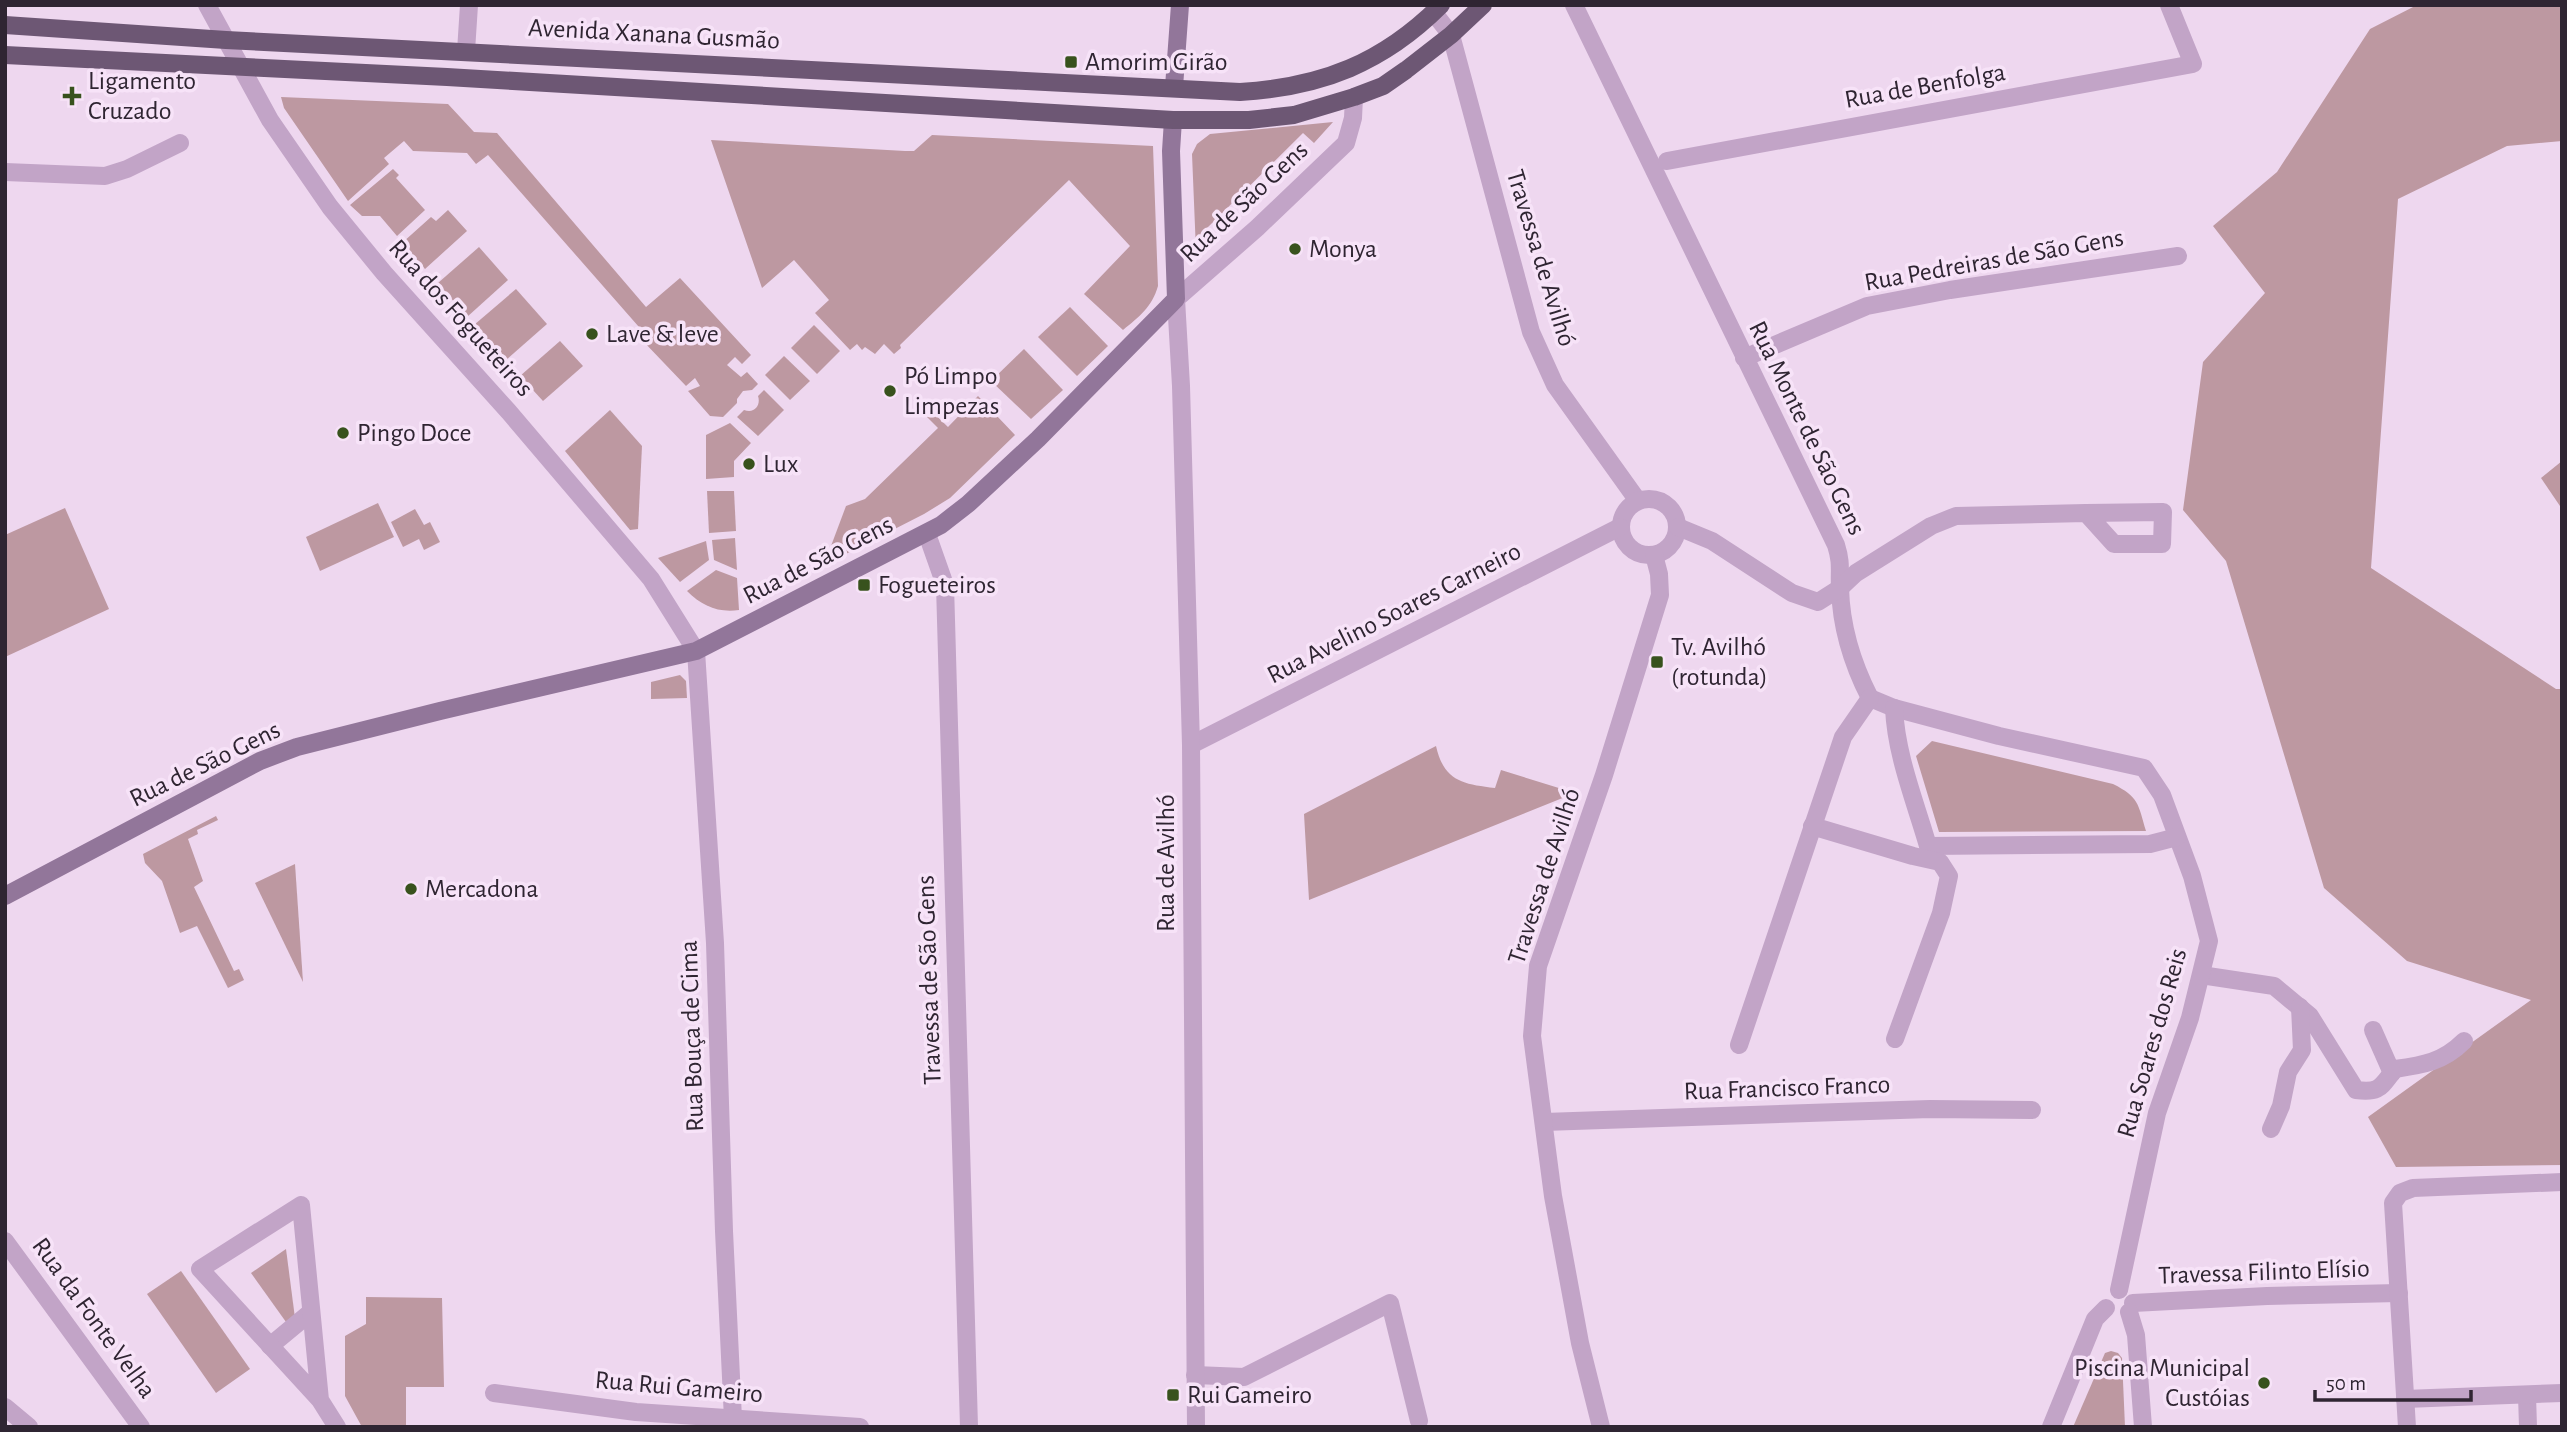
<svg xmlns="http://www.w3.org/2000/svg" width="2567" height="1432" font-family="'Alegreya Sans',sans-serif">
<style>
.green{fill:#bd98a1}
.lines{fill:none;stroke-linecap:round;stroke-linejoin:round}
.pedestrian{stroke:#c2a4c7;stroke-width:18}
.minor{stroke:#c2a4c7;stroke-width:18}
.tertiary{stroke:#c2a4c7;stroke-width:18}
.secondary{stroke:#92769a;stroke-width:18}
.primary{stroke:#6d5774;stroke-width:18}
.poi-dot{fill:#38521d;stroke:#f7e3f8;stroke-width:2.5}
.labels{text-anchor:middle;dominant-baseline:central;stroke-width:7;stroke-linejoin:round;paint-order:stroke}
.street-label{font-size:26px;fill:#2f2532;stroke:#f7e3f8}
.poi-label{font-size:26px;fill:#2f2532;stroke:#f7e3f8;text-anchor:start}
</style>
<rect width="100%" height="100%" fill="#eed7ef"/>
<g class="green">
<path d="M2417 5H2562V141L2507 146 2398 199 2371 568 2556 689H2562V1165L2396 1167 2368 1117 2531 1000 2407 961 2324 888 2226 561 2183 510 2203 362 2265 293 2213 226 2277 172 2370 29Z"/>
<path d="M281 97 448 104 474 132 497 133 646 307 680 278 751 355 742 364 735 357 727 365 741 377 747 372 758 384 752 390 743 391 737 399V403L723 417 710 416 688 391 700 386 695 378 686 386 642 340 646 335 488 155 476 164 467 153 413 151 404 141 384 158 389 164 348 201 284 108Z"/>
<path d="M1333 122 1314 143 1303 133 1206 229 1213 240 1200 252 1196 251 1192 154 1197 144 1210 134Z"/>
<path d="M932 135 1153 146 1158 286C1152 307 1139 317 1123 330L1084 294 1130 246 1069 180 900 345 901 348 894 354 884 344 875 354 865 347 862 350 857 344 850 350 815 313 829 300 794 260 762 288 711 140 905 151H914Z"/>
<path d="M393 169 399 175 396 178 425 210 397 236 380 216H362L350 205Z"/>
<path d="M448 210 467 231 425 269 402 243 431 217 436 221Z"/>
<path d="M479 247 508 280 467 317 438 283Z"/>
<path d="M516 289 547 324 506 360 474 325Z"/>
<path d="M1070 307 1108 346 1077 376 1038 337Z"/>
<path d="M814 325 840 351 817 374 791 348Z"/>
<path d="M560 341 583 366 543 401 520 376Z"/>
<path d="M1024 349 1063 390 1031 419 991 381Z"/>
<path d="M784 356 810 381 790 400 765 375Z"/>
<path d="M764 390 784 410 758 436 737 417 744 410C755 414 761 405 758 396Z"/>
<path d="M978 396 1015 435 950 498 924 514 834 560 831 546 846 506 865 499 938 428 916 406 921 401 948 427Z"/>
<path d="M610 410 642 446 638 529 630 530 565 451Z"/>
<path d="M730 423 751 443 734 461V477L706 479V435Z"/>
<path d="M2562 461V509L2541 478Z"/>
<path d="M707 491H734L736 531 709 533Z"/>
<path d="M378 503 394 537 320 571 306 537Z"/>
<path d="M65 508 109 609 5 657V535Z"/>
<path d="M415 509 424 525 430 522 440 542 424 550 419 539 403 547 391 522Z"/>
<path d="M735 538 737 570 714 560 712 540Z"/>
<path d="M706 541 709 560 680 582 658 558Z"/>
<path d="M716 570 737 578 739 610C718 613 702 606 687 591Z"/>
<path d="M680 675 686 681 687 698 651 699V682Z"/>
<path d="M1932 741 2113 784C2139 797 2138 804 2146 831L1939 832 1916 756Z"/>
<path d="M1436 746C1444 781 1462 784 1495 788L1501 770 1575 793 1309 900 1304 814Z"/>
<path d="M216 816 218 820 197 830 198 834 188 839 203 881 194 887 234 971 239 969 244 980 228 988 197 926 180 933 162 881 145 863 143 854Z"/>
<path d="M295 864 303 982 255 883Z"/>
<path d="M286 1249 295 1318 286 1322 251 1273Z"/>
<path d="M181 1271 250 1369 216 1393 147 1294Z"/>
<path d="M366 1297 442 1298 444 1387H406V1427H362L345 1396V1336L366 1324Z"/>
<path d="M2111 1351 2118 1353 2122 1358 2125 1427H2073L2105 1353Z"/>
</g>
<g class="lines">
<g class="pedestrian">
<path d="M2201 975 2274 986 2310 1016 2356 1090C2381 1093 2380 1087 2395 1069 2423 1065 2443 1062 2464 1041"/>
<path d="M2373 1030 2392 1073"/>
<path d="M2271 1129 2281 1106 2288 1072 2302 1050 2300 1007"/>
</g>
<g class="minor">
<path d="M207 5 270 120 330 207 384 273 509 412 651 579 696 651 715 943 724 1231 733 1419"/>
<path d="M1574 5 1836 545C1842 564 1839 570 1840 588 1841 626 1853 665 1870 698"/>
<path d="M1434 13 1451 35 1531 332 1555 385 1638 501"/>
<path d="M466 51 469 5"/>
<path d="M1667 161 2193 64 2169 5"/>
<path d="M5 172 105 176 127 169 180 143"/>
<path d="M1744 358 1867 306 1950 290 2178 256"/>
<circle cx="1649" cy="527" r="28"/>
<path d="M1678 527 1712 541 1792 593 1818 602 1840 588 1856 573 1931 526 1956 516 2086 513 2114 544H2162L2163 512 2086 513"/>
<path d="M927 534 945 585 969 1427"/>
<path d="M1870 698 1894 708 1999 736 2144 768 2162 795 2192 876 2209 941 2190 1018 2157 1113 2119 1290"/>
<path d="M1894 708C1896 755 1915 801 1928 846L2150 844 2177 837"/>
<path d="M1191 745 1620 527"/>
<path d="M1812 826 1913 856 1940 862 1949 876 1941 913 1895 1039"/>
<path d="M1739 1045 1843 737 1870 698"/>
<path d="M1544 1122 1930 1109 2032 1110"/>
<path d="M2133 1303 2267 1296 2399 1293"/>
<path d="M2129 1312 2136 1335 2143 1427"/>
<path d="M270 1346 311 1312"/>
<path d="M1195 1375 1244 1377 1390 1303 1419 1421"/>
<path d="M494 1393 636 1412 860 1427"/>
<path d="M2527 1395 2528 1427"/>
<path d="M2405 1399 2562 1393"/>
<path d="M320 1400 301 1205 200 1269 320 1400 337 1427"/>
<path d="M5 1407 29 1427"/>
<path d="M1601 1427 1580 1343 1553 1196 1532 1036 1538 966 1604 775 1660 595 1659 574 1654 555"/>
<path d="M2051 1427 2095 1319 2106 1308"/>
<path d="M2407 1427 2393 1203 2400 1193 2413 1188 2562 1182"/>
</g>
<g class="tertiary">
<path d="M5 1241 141 1427"/>
<path d="M1196 1427 1191 745 1181 386 1176 299 1257 228 1346 143 1353 118 1354 97"/>
</g>
<g class="secondary">
<path d="M1174 87 1180 5"/>
<path d="M5 896 260 761 297 747 440 711 696 651 941 525 968 504 1038 439 1176 299 1171 151 1173 120"/>
</g>
<g class="primary">
<path d="M5 25 226 40 1240 92C1322 87 1383 63 1441 5"/>
<path d="M5 55 447 77 1173 120H1249L1294 115 1354 97 1383 86 1406 70 1451 35 1483 5"/>
</g>
</g>
<g class="poi-dot">
<rect x="1064" y="55" width="14" height="14" rx="3.5"/>
<path d="M68.5 85.5h7v7h7v7h-7v7h-7v-7h-7v-7h7z"/>
<circle cx="1295" cy="249" r="7"/>
<circle cx="592" cy="334" r="7"/>
<circle cx="890" cy="391" r="7"/>
<circle cx="343" cy="433" r="7"/>
<circle cx="749" cy="464" r="7"/>
<rect x="857" y="578" width="14" height="14" rx="3.5"/>
<rect x="1650" y="655" width="14" height="14" rx="3.5"/>
<circle cx="411" cy="889" r="7"/>
<circle cx="2264" cy="1383" r="7"/>
<rect x="1166" y="1388" width="14" height="14" rx="3.5"/>
</g>
<g class="labels">
<g class="street-label">
<text transform="translate(654 34) rotate(3)">Avenida Xanana Gusmão</text>
<text transform="translate(1925 86) rotate(-10)">Rua de Benfolga</text>
<text transform="translate(1244 202) rotate(-43)">Rua de São Gens</text>
<text transform="translate(1541 258) rotate(73)">Travessa de Avilhó</text>
<text transform="translate(1994 260) rotate(-10)">Rua Pedreiras de São Gens</text>
<text transform="translate(461 318) rotate(48)">Rua dos Fogueteiros</text>
<text transform="translate(1807 428) rotate(64)">Rua Monte de São Gens</text>
<text transform="translate(818 560) rotate(-27)">Rua de São Gens</text>
<text transform="translate(1394 613) rotate(-27)">Rua Avelino Soares Carneiro</text>
<text transform="translate(205 764) rotate(-26)">Rua de São Gens</text>
<text transform="translate(1166 863) rotate(-90)">Rua de Avilhó</text>
<text transform="translate(1544 876) rotate(-72)">Travessa de Avilhó</text>
<text transform="translate(929 980) rotate(-92)">Travessa de São Gens</text>
<text transform="translate(692 1036) rotate(-92)">Rua Bouça de Cima</text>
<text transform="translate(2152 1043) rotate(-74)">Rua Soares dos Reis</text>
<text transform="translate(1787 1088) rotate(-2)">Rua Francisco Franco</text>
<text transform="translate(2264 1272) rotate(-2)">Travessa Filinto Elísio</text>
<text transform="translate(94 1318) rotate(54)">Rua da Fonte Velha</text>
<text transform="translate(679 1387) rotate(5)">Rua Rui Gameiro</text>
</g>
<g class="poi-label">
<text x="1085" y="62">Amorim Girão</text>
<text x="88" y="81">Ligamento<tspan x="88" dy="30">Cruzado</tspan></text>
<text x="1309" y="249">Monya</text>
<text x="606" y="334">Lave &amp; leve</text>
<text x="904" y="376">Pó Limpo<tspan x="904" dy="30">Limpezas</tspan></text>
<text x="357" y="433">Pingo Doce</text>
<text x="763" y="464">Lux</text>
<text x="878" y="585">Fogueteiros</text>
<text x="1671" y="647">Tv. Avilhó<tspan x="1671" dy="30">(rotunda)</tspan></text>
<text x="425" y="889">Mercadona</text>
<text x="2250" y="1368" text-anchor="end">Piscina Municipal<tspan x="2250" dy="30">Custóias</tspan></text>
<text x="1187" y="1395">Rui Gameiro</text>
</g>
</g>
<rect width="2567" height="1432" fill="none" stroke="#2f2532" stroke-width="14"/>
<path d="M2315 1390v10h156v-10" fill="none" stroke="#2f2532" stroke-width="3.5"/>
<text x="2326" y="1390" font-size="21" fill="#2f2532" stroke="#f7e3f8" stroke-width="5" paint-order="stroke">50 m</text>
</svg>
